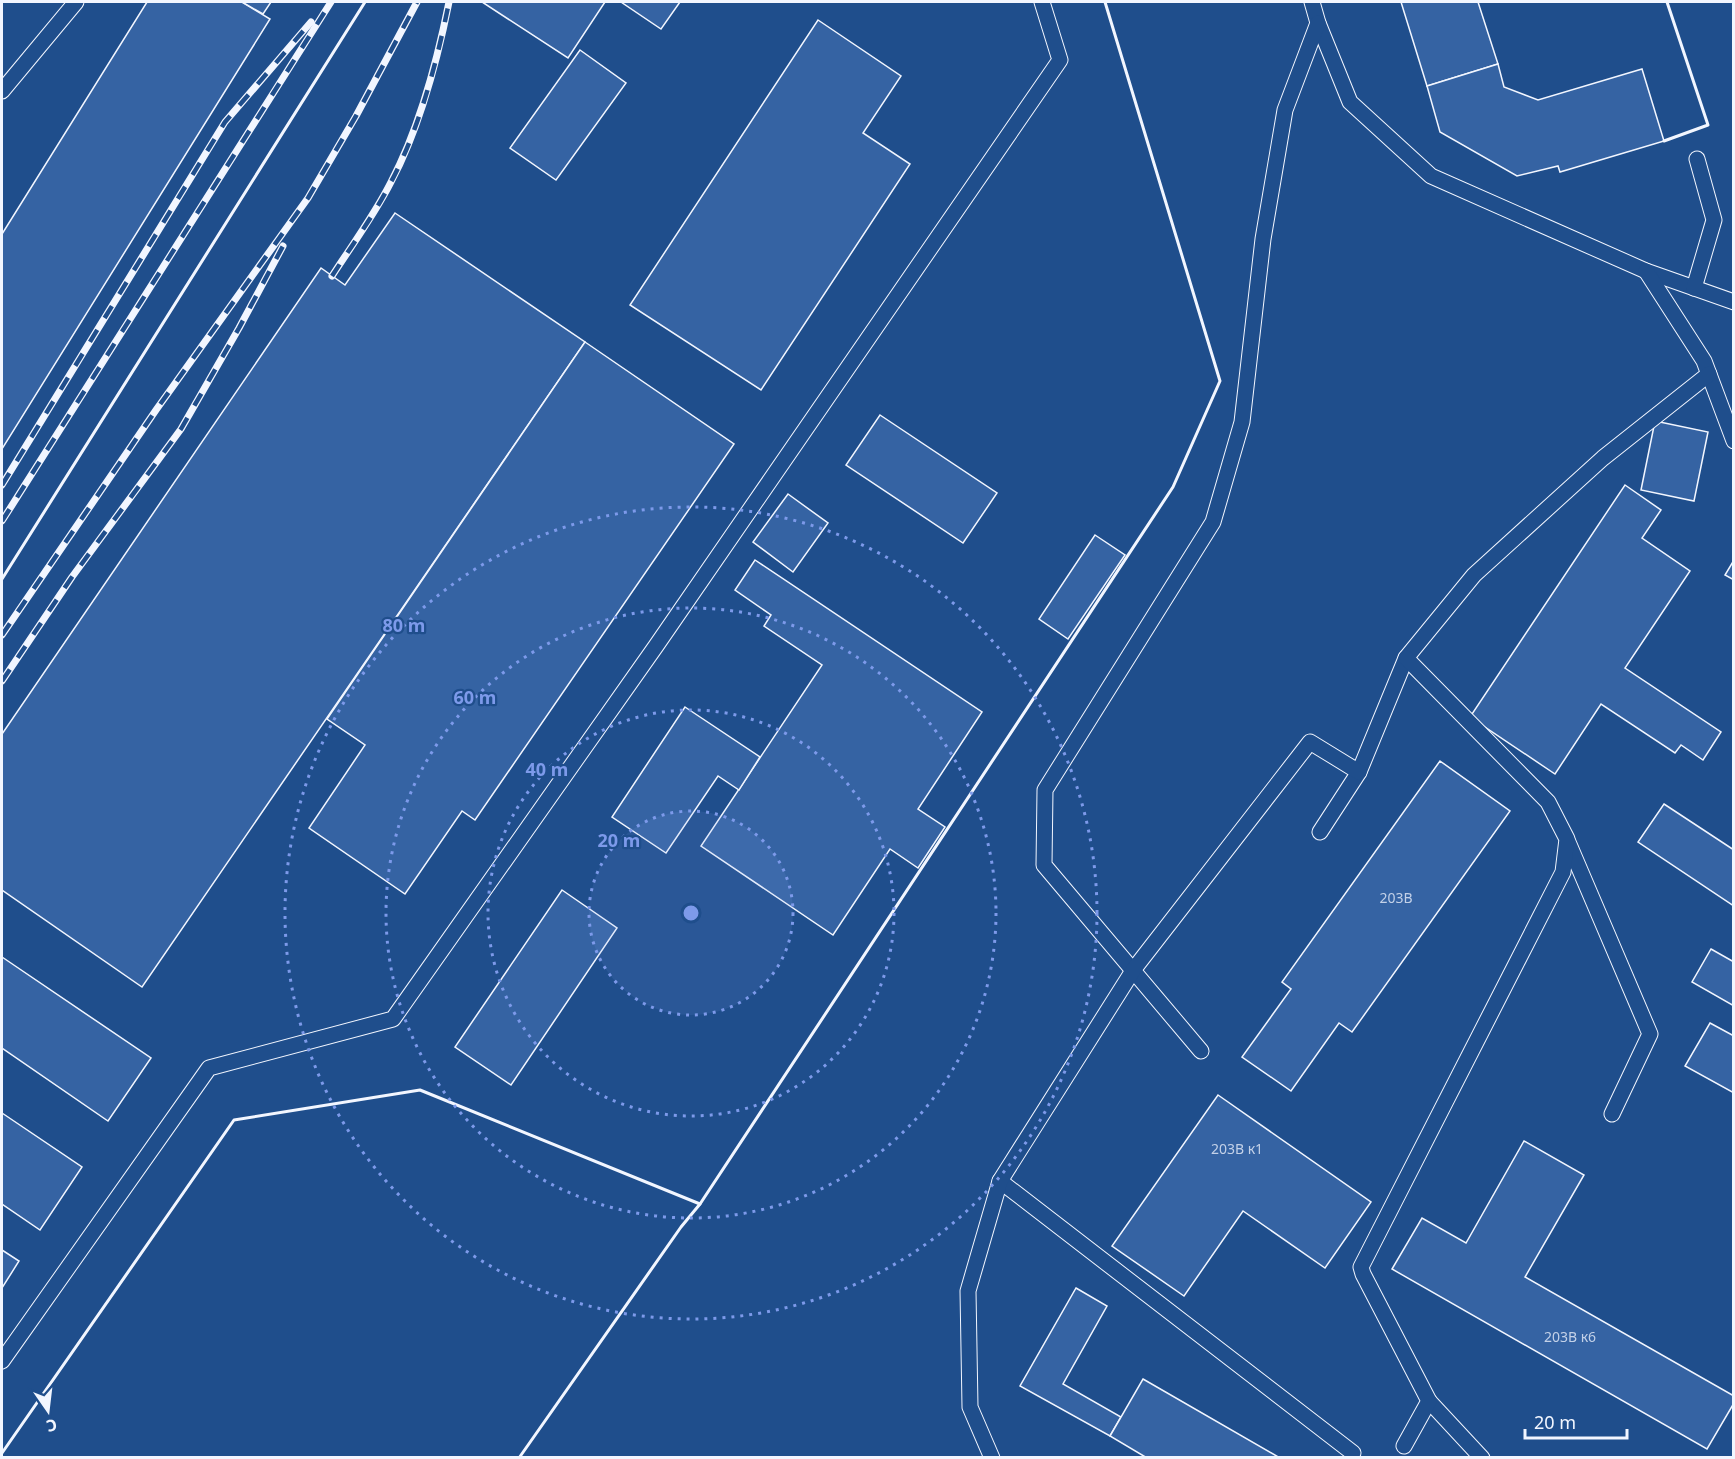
<svg xmlns="http://www.w3.org/2000/svg" width="1735" height="1459" font-family="'Noto Sans',sans-serif">
<style>
.building{fill:#3563a3;stroke:#f2f6ff;stroke-width:1.5}
.lines{fill:none;stroke-linecap:round;stroke-linejoin:round}
.service-casing{stroke:#f2f6ff;stroke-width:17}
.service{stroke:#1f4e8c;stroke-width:15}
.rail-casing{stroke:#f2f6ff;stroke-width:7}
.rail{stroke:#1f4e8c;stroke-width:4.5;stroke-dasharray:14;stroke-linecap:butt}
.wall{stroke:#f2f6ff;stroke-width:3}
.ring{fill:none;stroke:#7d9aea;stroke-width:3;stroke-dasharray:3 6}
.labels{text-anchor:middle;dominant-baseline:central;stroke-width:4.5;stroke-linejoin:round;paint-order:stroke}
.number-label{font-size:14px;fill:#c3d1e8}
.centre{fill:#7d9aea;stroke:#1f4e8c;stroke-width:3}
.ring-label{font-size:18px;text-anchor:middle;font-weight:bold;fill:#7d9aea;stroke:#1f4e8c;stroke-width:4.5;stroke-linejoin:round;paint-order:stroke}
</style>
<rect width="100%" height="100%" fill="#1f4e8c"/>
<g class="building">
<path d="M147 2H242L270 19 2 449V234Z"/>
<path d="M242 2H271L263 14Z"/>
<path d="M482 2H605L568 58Z"/>
<path d="M621 2H680L661 29Z"/>
<path d="M1401 2H1478L1498 64 1427 86Z"/>
<path d="M818 20 901 76 863 133 910 164 761 390 630 305Z"/>
<path d="M580 50 626 83 556 180 510 148Z"/>
<path d="M1498 64 1504 87 1538 100 1642 69 1664 141 1560 172 1558 166 1517 176 1440 132 1427 86Z"/>
<path d="M395 213 585 342 142 987 2 890V734L321 268 345 285Z"/>
<path d="M585 342 734 444 475 820 462 811 405 894 309 828 365 745 327 719Z"/>
<path d="M880 415 997 493 963 543 846 465Z"/>
<path d="M1655 421 1708 432 1694 501 1641 490Z"/>
<path d="M1625 485 1661 510 1642 538 1690 571 1625 668 1721 732 1703 760 1681 745 1675 753 1601 704 1555 774 1470 717Z"/>
<path d="M788 494 828 523 793 572 753 542Z"/>
<path d="M1095 535 1125 555 1068 639 1039 619Z"/>
<path d="M755 560 982 712 918 809 945 827 918 868 890 849 833 935 701 846 822 665 764 626 771 615 735 590Z"/>
<path d="M1734 560V580L1725 575Z"/>
<path d="M685 707 760 757 739 790 718 776 666 853 612 817Z"/>
<path d="M1440 761 1510 811 1352 1032 1339 1023 1291 1091 1242 1057 1291 989 1282 982Z"/>
<path d="M1664 804 1734 850V906L1638 842Z"/>
<path d="M562 890 617 928 511 1085 455 1047Z"/>
<path d="M1711 949 1734 962V1006L1692 982Z"/>
<path d="M2 957 151 1058 108 1121 2 1048Z"/>
<path d="M1710 1023 1734 1036V1093L1685 1066Z"/>
<path d="M1218 1095 1371 1202 1325 1268 1243 1211 1184 1296 1112 1246Z"/>
<path d="M2 1113 82 1167 40 1230 2 1204Z"/>
<path d="M1524 1141 1584 1175 1525 1277 1734 1396V1403L1707 1449 1392 1269 1422 1218 1466 1243Z"/>
<path d="M2 1250 19 1261 2 1288Z"/>
<path d="M1076 1288 1107 1306 1063 1384 1121 1417 1110 1436 1020 1386Z"/>
<path d="M1143 1379 1280 1458H1147L1110 1436Z"/>
</g>
<g class="lines">
<defs>
<g id="service">
<path d="M1312 2 1318 23 1350 102 1431 176 1646 271 1734 302"/>
<path d="M2 91 76 2"/>
<path d="M1646 271 1704 361 1734 441"/>
<path d="M1694 288 1714 220 1697 159"/>
<path d="M1320 832 1359 772 1406 658 1474 575 1603 458 1709 374"/>
<path d="M1568 842 1650 1034 1612 1114"/>
<path d="M1201 1051 1044 865 1045 790 1213 522 1242 422 1263 239 1285 110 1318 23"/>
<path d="M1000 1181 1353 1453"/>
<path d="M2 1361 209 1068 393 1019 656 646 1060 60 1042 2"/>
<path d="M1429 1401 1482 1458"/>
<path d="M1404 1446 1429 1401 1363 1274 1361 1267 1563 872 1567 839 1548 802 1406 658"/>
<path d="M992 1458 970 1407 968 1291 1000 1181 1134 969 1310 742 1359 772"/>
</g>
</defs>
<use href="#service" class="service-casing"/>
<use href="#service" class="service"/>
<defs>
<g id="rail">
<path d="M332 276C352 245 375 214 391 182 420 127 437 62 449 2"/>
<path d="M2 485 225 122 311 22"/>
<path d="M2 521 331 2"/>
<path d="M2 635 156 410 308 198 356 116 417 2"/>
<path d="M2 681 72 577 181 429 239 328 283 246"/>
</g>
</defs>
<use href="#rail" class="rail-casing"/>
<use href="#rail" class="rail"/>
<g class="wall">
<path d="M1664 141 1708 125 1667 2"/>
<path d="M2 579 365 2"/>
<path d="M2 1453 234 1120 420 1090 700 1204"/>
<path d="M519 1458 681 1227 700 1204 1173 487 1220 381 1105 2"/>
</g>
</g>
<circle cx="691" cy="913" r="102" fill="#7d9aea" fill-opacity=".12"/>
<g class="ring">
<circle cx="691" cy="913" r="102"/>
<circle cx="691" cy="913" r="203"/>
<circle cx="691" cy="913" r="305"/>
<circle cx="691" cy="913" r="406"/>
</g>
<g class="labels">
<g class="number-label">
<text x="1396" y="897">203В</text>
<text x="1237" y="1148">203В к1</text>
<text x="1570" y="1336">203В к6</text>
</g>
</g>
<circle cx="691" cy="913" r="9" class="centre"/>
<g class="ring-label">
<text x="404" y="632">80 m</text>
<text x="475" y="704">60 m</text>
<text x="547" y="776">40 m</text>
<text x="619" y="847">20 m</text>
</g>
<rect width="1735" height="1459" fill="none" stroke="#f2f6ff" stroke-width="6"/>
<g transform="translate(48 1411) rotate(166)" stroke="#1f4e8c" stroke-width="4.5" paint-order="stroke">
<path d="M0-4.5L10 22L0 15L-10 22Z" fill="#f2f6ff"/>
<text y="-9" font-size="16" font-weight="bold" text-anchor="middle" fill="#f2f6ff">С</text>
</g>
<path d="M1525 1429v9h102v-9" fill="none" stroke="#f2f6ff" stroke-width="3"/>
<text x="1534" y="1429" font-size="18" fill="#f2f6ff" stroke="#1f4e8c" stroke-width="4.5" paint-order="stroke">20 m</text>
</svg>
